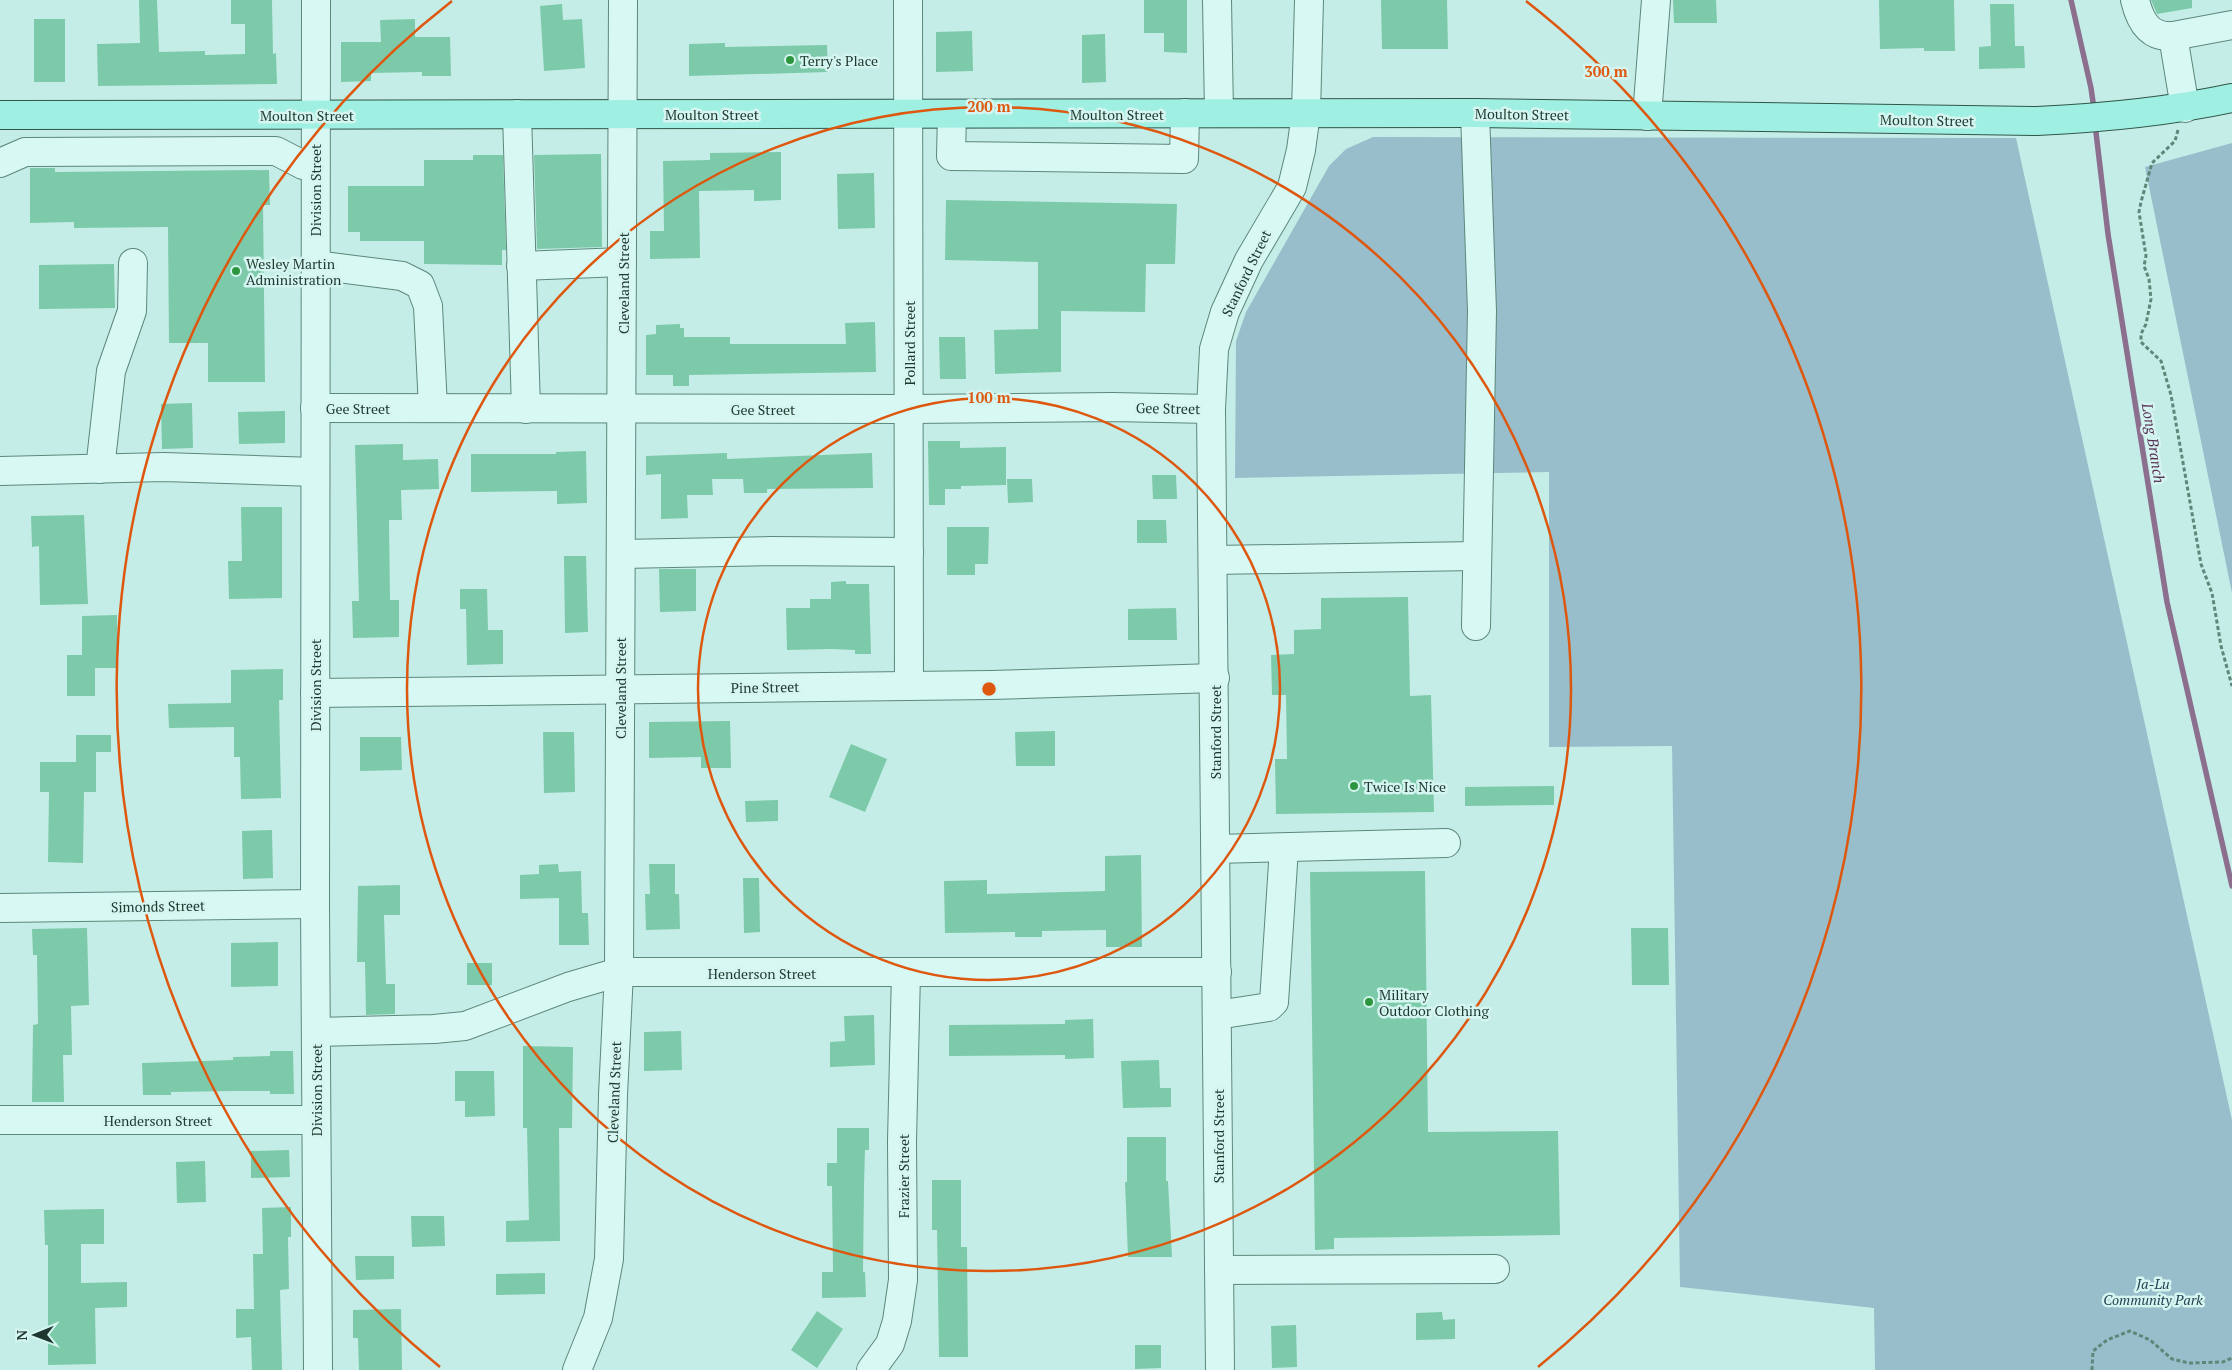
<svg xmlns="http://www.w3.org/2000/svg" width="2232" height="1370" font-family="'PT Serif',serif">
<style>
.green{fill:#99becb}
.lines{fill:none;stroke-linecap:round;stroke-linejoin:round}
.stream{stroke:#8c6e8f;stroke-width:5.5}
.building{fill:#7ccaa9}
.minor-casing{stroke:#5c887a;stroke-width:30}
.major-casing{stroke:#305647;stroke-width:30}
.path{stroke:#5c887a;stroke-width:3;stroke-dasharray:4 2.5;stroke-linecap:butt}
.minor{stroke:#d8f8f3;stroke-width:28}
.major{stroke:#9fefe2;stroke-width:28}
.ring{fill:none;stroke:#de570e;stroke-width:2.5}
.poi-dot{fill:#2d953d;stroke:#d5f5f0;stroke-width:2}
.labels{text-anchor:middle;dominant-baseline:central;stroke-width:5;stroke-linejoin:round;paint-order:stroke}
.poi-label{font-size:14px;fill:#1f382f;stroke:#d5f5f0;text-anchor:start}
.street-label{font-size:14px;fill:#1f382f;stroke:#d5f5f0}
.park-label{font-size:14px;font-style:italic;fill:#264154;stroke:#d5f5f0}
.water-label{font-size:15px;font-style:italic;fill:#572f54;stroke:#d5f5f0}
.centre{fill:#de570e;stroke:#d5f5f0;stroke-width:2.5}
.ring-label{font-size:15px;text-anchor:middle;font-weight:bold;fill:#de570e;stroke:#d5f5f0;stroke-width:5;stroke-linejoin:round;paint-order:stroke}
</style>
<rect width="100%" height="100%" fill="#c5ede7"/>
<g class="green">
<path d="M1373 137 2016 138 2232 1120V1370H1875L1874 1308 1680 1287 1672 746 1549 747V472L1235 478 1236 341 1246 312 1329 166 1346 149Z"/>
<path d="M2232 143V593L2145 167Z"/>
</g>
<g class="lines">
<g class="stream">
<path d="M2071 0 2091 88 2094 109"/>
<path d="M2095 124 2108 234 2167 602 2232 886"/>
</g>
</g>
<g class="building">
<path d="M139 0H157L159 52 205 51V55L245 54V24H231V0H272L273 54 276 53 277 84 98 86 97 44 140 43Z"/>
<path d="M1144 0H1187V53L1164 52V33H1144Z"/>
<path d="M1381 0H1447L1448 49H1382Z"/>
<path d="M1673 0H1716L1717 23H1674Z"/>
<path d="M1879 0H1954L1955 51H1924V48L1880 49Z"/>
<path d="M2151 0H2192V8L2157 14Z"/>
<path d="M562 4 563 20 582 19 585 68 544 71 540 6Z"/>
<path d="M1990 4H2014L2015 46H2024L2025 68 1979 69V47L1991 46Z"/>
<rect x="34" y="19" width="31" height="63"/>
<path d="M415 19V37H450L451 76H422V72L371 73V81L341 82V42H381L380 20Z"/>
<path d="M972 31 973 71 936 72V32Z"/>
<path d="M1105 34 1106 82 1082 83V35Z"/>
<path d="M725 43V47L827 45 828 72 689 76V44Z"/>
<path d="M781 152V200L754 201V190L699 191 700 258 650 259V231H664L663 161 710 160V153Z"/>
<path d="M601 154 602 247 537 249 534 155Z"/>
<path d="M473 155H503L506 250H502V265L424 264V241H360V232H348V186H424V160H473Z"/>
<path d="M30 168H55V172L269 170 270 205H263L265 382H208V343H169L168 227 74 228V222L30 223Z"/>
<path d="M874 173 875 228 838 229 837 174Z"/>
<path d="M946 200 1177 204 1175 264H1146L1145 312 1061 311V372L995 374 994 330 1038 329V262L945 260Z"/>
<path d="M114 264 115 308 39 309V265Z"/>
<path d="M875 322 876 372 689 375V386H673V375H646V335L656 334V325L680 324V328H684V337H730V344H846L845 323Z"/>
<path d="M939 337H965L966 379H940Z"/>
<path d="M192 403 193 448 162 449 161 404Z"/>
<path d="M285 411V443L239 444 238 412Z"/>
<path d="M928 441H960V448L1006 447V485L961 486V489H945V505H929Z"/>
<path d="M403 444V460L438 459 439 489 401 490 402 520H389L390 600H399V637L353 638 352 601H359L355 445Z"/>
<path d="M586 451 587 503 557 504V491L471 492V454H556V452Z"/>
<path d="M727 453V459L872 453 873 488 767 489V493H744L743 479H712L713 495H687L688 518 661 519V474L646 475V456Z"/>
<path d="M1152 475H1176L1177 499H1153Z"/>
<path d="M1007 479H1032L1033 502 1008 503Z"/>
<path d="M241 507H282V598L229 599 228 561H242Z"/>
<path d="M84 515 88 604 40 605 39 546 32 547 31 516Z"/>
<path d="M1137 520H1166L1167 543H1137Z"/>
<path d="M947 527H989L988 564H975V575H947Z"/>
<path d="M564 556H586L588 632 565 633Z"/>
<path d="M659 569H696V611L660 612Z"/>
<path d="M846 581V584H869L871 654H855V650L832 649 787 650 786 608H810V599H831V582Z"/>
<path d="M460 589H487L488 630H503V664L467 665 466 609H460Z"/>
<path d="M1408 597 1410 696 1431 695 1434 812 1276 814 1275 759H1287L1286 695H1272L1271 655 1294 654V630L1321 629V598Z"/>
<path d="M1176 608 1177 640H1128V609Z"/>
<path d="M117 615 118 668H95V696H67V655H82V616Z"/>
<path d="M283 669V700H279L281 798 241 799 240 757H234V727L169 728 168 704 231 703V670Z"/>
<path d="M730 721 731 768H701V757L649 758V722Z"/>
<path d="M1055 731V766H1016L1015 732Z"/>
<path d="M543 732H574L575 792 544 793Z"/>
<path d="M76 735H111V752H96V792H84L83 863 48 862 49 792H40V762H76Z"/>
<path d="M360 737H401L402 770 360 771Z"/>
<path d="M851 744 887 759 865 812 829 797Z"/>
<path d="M1554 786V805L1465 806V787Z"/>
<path d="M778 800V821L746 822 745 801Z"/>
<path d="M272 830 273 878 243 879 242 831Z"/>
<path d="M1141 855 1142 947H1106V930L1042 931V937H1015V932L945 933 944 881 987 880V894L1105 891V856Z"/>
<path d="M558 864 559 872 581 871 582 913H588L589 945H559V898L520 899V875L539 874V865Z"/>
<path d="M649 864H675V894H679L680 929 646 930 645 894H650Z"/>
<path d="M1425 871 1428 1132 1558 1131 1560 1235 1334 1238V1249L1315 1250 1310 872Z"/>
<path d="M743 878H759L760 932 744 933Z"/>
<path d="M400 885V915H384L386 984H395V1014L366 1015 365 962H357L358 886Z"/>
<path d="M87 928 89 1005 71 1006 72 1055H63L64 1102H32L33 1025 38 1024 37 955H33L32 929Z"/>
<path d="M1631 928H1668L1669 985H1632Z"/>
<path d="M278 942V986L231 987V943Z"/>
<rect x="467" y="963" width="25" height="22"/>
<path d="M874 1015 875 1065 830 1067V1042L845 1041 844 1016Z"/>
<path d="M1093 1019 1094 1058 1065 1059V1055L949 1056V1025L1065 1024V1020Z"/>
<path d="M681 1031 682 1070 644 1071V1032Z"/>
<path d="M523 1046 573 1047 572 1128H559L560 1241 506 1242V1221L529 1220 527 1128H523Z"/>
<path d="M270 1051H293L294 1094H270V1091H234L171 1092V1095H143L142 1063 233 1060V1057L270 1056Z"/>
<path d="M1159 1060 1160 1088H1171V1107L1123 1108 1121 1061Z"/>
<path d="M455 1071H494L495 1116 465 1117V1101H455Z"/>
<path d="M837 1128H869V1150H865L864 1185 863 1272H865L866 1297 822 1298V1272H833L832 1186H827V1163H837Z"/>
<path d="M1127 1137H1166V1181H1168L1172 1257H1128L1125 1182H1127Z"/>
<path d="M289 1150 290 1177 251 1178V1151Z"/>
<path d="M205 1161 206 1202 177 1203 176 1162Z"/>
<path d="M932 1180H961V1247H967L968 1357H939L937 1230H932Z"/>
<path d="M291 1207V1237H288L289 1289 280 1290 282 1370H252L251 1337 236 1338V1309H254L253 1254H263L262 1208Z"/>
<path d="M104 1209V1244H81V1283L127 1282V1307L95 1308 96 1364 48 1365V1245H45L44 1210Z"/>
<path d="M411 1216H444L445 1246 412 1247Z"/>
<path d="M355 1256H394V1279L356 1280Z"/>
<path d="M545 1273V1294L496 1295V1274Z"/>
<path d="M401 1309 402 1370H359L358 1338H353V1310Z"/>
<path d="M817 1311 843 1329 817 1368 791 1350Z"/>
<path d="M1442 1312 1443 1320 1455 1319V1339L1416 1340V1313Z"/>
<path d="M1296 1325 1297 1367 1272 1368 1271 1326Z"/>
<path d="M1135 1345H1161V1368L1135 1369Z"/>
</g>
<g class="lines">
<defs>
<g id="minor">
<path d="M316 0 315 904 318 1370"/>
<path d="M908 0 909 686"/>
<path d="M1217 0 1219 113"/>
<path d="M2135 0C2140 21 2149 38 2173 36"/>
<path d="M2185 108 2173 36 2232 25"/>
<path d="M1475 113 1482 311 1476 626"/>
<path d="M517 114 526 409"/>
<path d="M952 114 951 156 1184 159 1185 113"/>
<path d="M1647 116 1656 0"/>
<path d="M0 163 25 152 276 151 303 165 315 167"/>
<path d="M315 265 402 276 420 285 428 306 433 408"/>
<path d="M521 266 622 262"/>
<path d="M315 408 909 409 1112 407 1211 409"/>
<path d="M100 469 111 371 132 311 133 263"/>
<path d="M0 471 164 467 315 472"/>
<path d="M621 554 771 551 909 552"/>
<path d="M1213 560 1477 556"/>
<path d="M315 693 991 685 1215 678"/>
<path d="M1216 849 1446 843"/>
<path d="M0 908 315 904"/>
<path d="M1217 1015 1269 1007 1274 1002 1284 848"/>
<path d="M316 1032 434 1029 465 1026 568 987 619 972H1217"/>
<path d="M0 1120H316"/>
<path d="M1219 1270 1495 1269"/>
<path d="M577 1370 598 1318 609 1259 613 1095 619 972 623 0"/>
<path d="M871 1370 890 1344 897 1321 903 1280 902 1141 906 973"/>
<path d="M1220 1370 1211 409 1214 349 1225 312 1249 260 1292 187 1301 150 1306 113 1309 0"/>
</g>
<path id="major" d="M0 115 1475 113 2037 121C2103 118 2167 112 2232 98"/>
</defs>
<use href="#minor" class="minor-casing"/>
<use href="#major" class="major-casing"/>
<g class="path">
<path d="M2178 130 2175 141 2152 163 2141 202 2139 212 2146 256 2144 266 2149 279 2151 299 2146 324 2141 334V342L2161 361 2171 395 2201 564 2212 593 2221 646 2232 686"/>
<path d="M2092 1370 2093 1351 2107 1340 2130 1331 2150 1340 2172 1359 2189 1363 2223 1362 2232 1358"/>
</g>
<use href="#minor" class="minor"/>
<use href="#major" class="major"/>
</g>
<g class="ring">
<circle cx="989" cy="689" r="291"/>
<circle cx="989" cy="689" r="582"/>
<path d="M440 1367A873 873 0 0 1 452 1M1526 1A873 873 0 0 1 1538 1367"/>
</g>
<g class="poi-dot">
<circle cx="790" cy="60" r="5"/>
<circle cx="236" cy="271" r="5"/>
<circle cx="1354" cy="786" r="5"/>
<circle cx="1369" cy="1002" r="5"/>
</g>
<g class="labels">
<g class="poi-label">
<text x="800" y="60">Terry's Place</text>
<text x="246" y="263">Wesley Martin<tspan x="246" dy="16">Administration</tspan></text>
<text x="1364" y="786">Twice Is Nice</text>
<text x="1379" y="994">Military<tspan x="1379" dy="16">Outdoor Clothing</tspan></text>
</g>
<g class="street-label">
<text x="712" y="114">Moulton Street</text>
<text x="1117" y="114">Moulton Street</text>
<text transform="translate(1522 114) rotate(1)">Moulton Street</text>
<text x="307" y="115">Moulton Street</text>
<text transform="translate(1927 120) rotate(1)">Moulton Street</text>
<text transform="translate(315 190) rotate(-90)">Division Street</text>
<text transform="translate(1246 273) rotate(-64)">Stanford Street</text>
<text transform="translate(623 283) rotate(-90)">Cleveland Street</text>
<text transform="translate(909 343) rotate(-90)">Pollard Street</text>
<text x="358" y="408">Gee Street</text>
<text transform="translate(1168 408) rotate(1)">Gee Street</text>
<text x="763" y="409">Gee Street</text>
<text transform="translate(315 685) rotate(-90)">Division Street</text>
<text transform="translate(765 687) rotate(-1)">Pine Street</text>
<text transform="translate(620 688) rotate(-90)">Cleveland Street</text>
<text transform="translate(1215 732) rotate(-90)">Stanford Street</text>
<text transform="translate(158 906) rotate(-1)">Simonds Street</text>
<text x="762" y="973">Henderson Street</text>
<text transform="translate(316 1090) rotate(-90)">Division Street</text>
<text transform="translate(614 1092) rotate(-88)">Cleveland Street</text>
<text x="158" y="1120">Henderson Street</text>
<text transform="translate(1218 1136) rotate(-90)">Stanford Street</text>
<text transform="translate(903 1176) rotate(-90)">Frazier Street</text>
</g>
<g class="park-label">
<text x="2153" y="1283">Ja-Lu<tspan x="2153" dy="16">Community Park</tspan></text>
</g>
<g class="water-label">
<text transform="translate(2154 443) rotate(81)">Long Branch</text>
</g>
</g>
<circle cx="989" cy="689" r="8" class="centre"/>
<g class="ring-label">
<text x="1606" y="77">300 m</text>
<text x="989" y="112">200 m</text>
<text x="989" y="403">100 m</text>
</g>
<g transform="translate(35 1335) rotate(269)" stroke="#d5f5f0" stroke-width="4" paint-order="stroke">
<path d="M0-4L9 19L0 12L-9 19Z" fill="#1f382f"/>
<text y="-8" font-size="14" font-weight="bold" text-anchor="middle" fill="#1f382f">N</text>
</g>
</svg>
